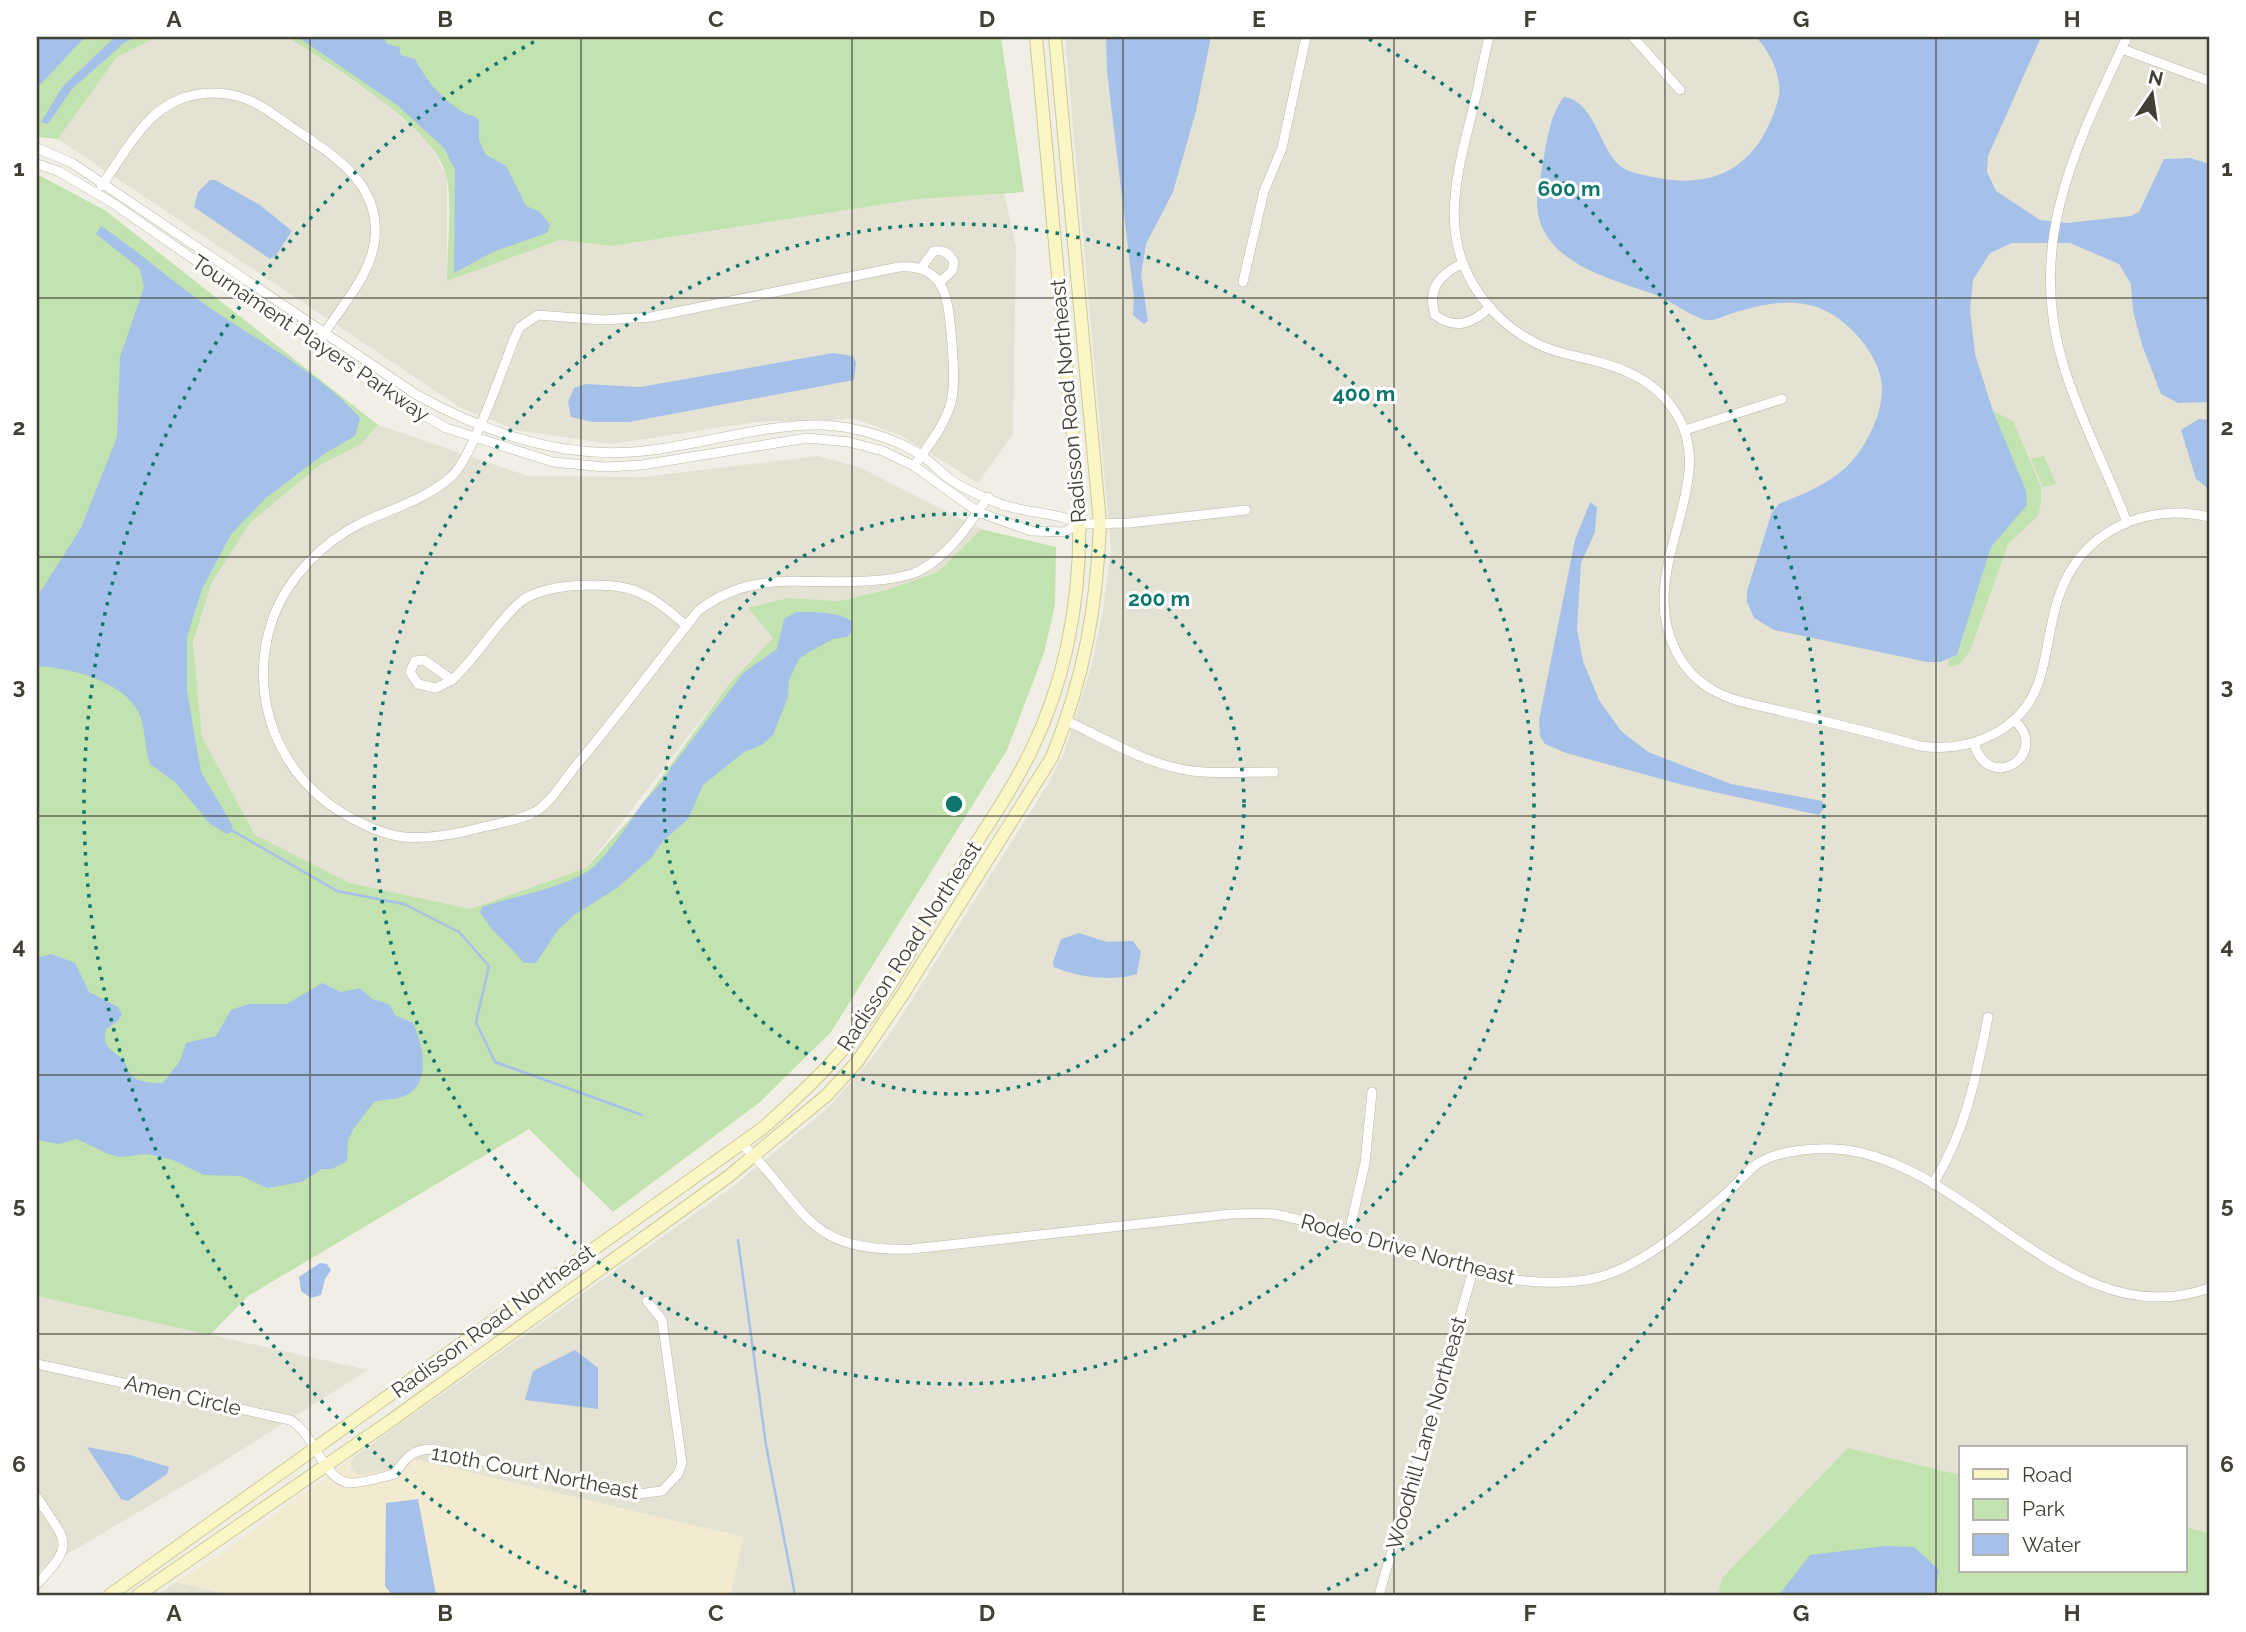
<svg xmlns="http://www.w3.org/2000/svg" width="2246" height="1632" font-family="Raleway,sans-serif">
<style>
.residential{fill:#e4e2d3}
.commercial{fill:#f2ead1}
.green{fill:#c2e2b0}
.water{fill:#a5c1e9}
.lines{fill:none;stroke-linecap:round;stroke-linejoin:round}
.stream{stroke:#a5c1e9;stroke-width:2.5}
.minor-casing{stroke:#bbb8a8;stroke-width:10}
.secondary-casing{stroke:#cdc997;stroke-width:14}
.minor{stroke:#fff;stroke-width:9}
.secondary{stroke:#faf7c5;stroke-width:12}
.grid{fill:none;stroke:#424035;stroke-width:2;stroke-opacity:0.55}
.ring{fill:none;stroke:#0f766e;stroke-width:3.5;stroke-dasharray:3.5 7}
.labels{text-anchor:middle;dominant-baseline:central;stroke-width:6;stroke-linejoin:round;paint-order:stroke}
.street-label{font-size:21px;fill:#424035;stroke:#fff}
.centre{fill:#0f766e;stroke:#fff;stroke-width:3.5}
.ring-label{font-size:21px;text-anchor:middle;font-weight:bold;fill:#0f766e;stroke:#fff;stroke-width:6;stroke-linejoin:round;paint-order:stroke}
.neatline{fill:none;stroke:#424035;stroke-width:2.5}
.grid-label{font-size:23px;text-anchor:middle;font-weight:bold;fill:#424035}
</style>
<rect width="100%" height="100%" fill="#f1efe5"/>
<g class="residential">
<path d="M157 37H288L380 99 427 141 447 176V281L560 240 612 246 918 199 1004 193 1016 247 1013 434 978 483 900 435 855 419 757 422 611 444 516 430 461 408 58 139 116 58Z"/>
<path d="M1065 37H2209V1533L2185 1527V1448H1961V1475L1848 1448 1722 1578 1718 1595H730L743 1537 413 1459 409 1463 411 1466 360 1476 351 1471V1461L355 1456 731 1188 828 1108 871 1059 894 1028 1048 784 1064 753 1091 668 1103 610 1111 549Z"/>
<path d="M378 425 528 476 643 477 818 456 859 467 981 529 938 572 886 590 839 601 788 598 749 609 774 638 729 684 586 868 470 909 441 904 350 883 255 835 202 737 193 642 212 582 251 522 320 465 361 444Z"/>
<path d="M37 1296 368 1370 213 1468 37 1572Z"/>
<path d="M176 1582 231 1595H158Z"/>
</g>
<path class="commercial" d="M355 1456 349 1466 358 1475 409 1466 413 1459 744 1537 730 1595H231L176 1582 215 1558Z"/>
<g class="green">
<path d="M37 37H157L116 58 58 139 37 137Z"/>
<path d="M288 37H1001L1024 192 918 199 612 246 560 240 447 281C447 250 452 209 447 178 438 128 329 65 288 37Z"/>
<path d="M37 174 106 211 378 425 361 444 320 465 251 522 212 582 193 642 202 737 255 835 350 883 470 909 586 868 637 811 729 684 773 638 748 608 788 598 839 601 886 590 938 572 981 529 1056 547 1055 605 1044 653 1007 750 831 1032 760 1102 613 1212 529 1129 248 1296 210 1335 37 1296Z"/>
<path d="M1993 411 2013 421 2041 487V502L2038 516 2008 544 1970 651 1959 665 1948 667 1949 659 1957 655 1991 547 2027 500Z"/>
<path d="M2044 456 2056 484 2043 487 2031 459Z"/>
<path d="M1848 1448 1961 1475V1571H2185V1527L2209 1533V1595H1718L1722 1578Z"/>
</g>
<g class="water">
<path d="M37 37H85L37 88Z"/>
<path d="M115 37H136L125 42 72 89 48 124 41 122 63 86Z"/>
<path d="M298 37H384L387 44 399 47 401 55 415 59C429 84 437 93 459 110 466 115 472 114 479 120V140L486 155 506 166 526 206 540 212 550 225 547 233 495 251 454 273 455 170 444 148 397 105Z"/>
<path d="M1106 37H1211L1196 111 1173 192 1146 244 1141 275 1148 321 1144 324 1133 315 1134 298 1107 71Z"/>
<path d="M1756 37H2041L1988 156 1987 172 1996 191 2040 220 2067 223 2131 216 2139 212 2164 159 2190 158 2209 164V402L2178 403 2161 394 2142 345 2133 311 2131 284 2119 264 2070 243H2012L1990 253 1973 280 1970 310 1975 354 1993 411 2026 491 2027 505 1991 547 1957 655 1940 662H1927L1774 630 1754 618 1747 602V591L1772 512 1779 504C1801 495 1826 485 1844 469 1865 451 1887 408 1881 379 1876 352 1850 323 1826 311 1797 296 1762 304 1733 313 1726 315 1715 321 1708 320 1696 320 1670 300 1656 295 1612 279 1539 263 1537 204 1537 191 1541 176 1543 162 1547 141 1550 114 1564 97 1593 100 1599 146 1619 165 1628 173 1647 176 1659 178 1721 190 1761 161 1778 100 1784 79 1770 52 1756 37Z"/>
<path d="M210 180H215L260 205 292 231 276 255 270 259 194 207 198 192Z"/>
<path d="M101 226C143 254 180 289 222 316 266 345 326 378 360 418L355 436 324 454 266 498 231 534 202 589 187 637V691L201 772 231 823 233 831 227 834 210 824 176 783 150 764C144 748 146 726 138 711 120 680 70 668 37 666V597L81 528 117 437 120 357 144 287 139 268 96 234Z"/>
<path d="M833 353 853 356 856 363 854 380 629 422H593L571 417 568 402 574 388 586 384 640 387Z"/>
<path d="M2199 419 2209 420V489L2196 479 2181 430Z"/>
<path d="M1590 502 1597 507 1595 532 1581 563 1577 629 1583 661 1599 700 1621 731 1648 752 1731 784 1822 801 1825 807 1819 815 1687 786 1566 753 1545 744 1540 736 1539 720 1575 540Z"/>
<path d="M796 612C814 612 835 611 852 621L851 633 847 637 833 639 809 652 799 659 789 680 788 697 773 735 762 745 744 752 703 785 688 819 663 841 651 858 617 888 574 915 558 930 536 963H524C510 945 492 933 480 912L482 907C516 895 558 890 590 870 601 863 630 823 637 811 647 795 664 784 670 769L743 673 777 649 784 619Z"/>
<path d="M1079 933 1107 942 1133 941 1141 952 1137 974C1113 982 1077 977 1054 967L1053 962 1061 939Z"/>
<path d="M51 954 75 963 89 992 118 1007 122 1014 118 1021 106 1029C101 1048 112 1049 123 1060 127 1064 127 1071 131 1075 138 1083 153 1083 163 1083L180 1061 186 1043 216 1036 231 1010 249 1004H287L322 983 341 992 360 988 372 999 389 1004 395 1015 413 1023C423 1044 433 1087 402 1097 393 1100 384 1099 374 1102L354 1128 348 1140 347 1161 332 1169H322L301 1182 267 1188 241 1176 204 1175 173 1160 147 1154 121 1157 108 1154 77 1139 59 1144 37 1140V958Z"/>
<path d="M320 1263 327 1264 331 1270 325 1279 321 1295 311 1298 301 1291 299 1277Z"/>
<path d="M575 1350 598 1368V1409L525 1400 533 1371Z"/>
<path d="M87 1447 130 1455 169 1467 167 1474 128 1501 121 1499Z"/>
<path d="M418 1499 436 1595H392L385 1586 386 1503Z"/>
<path d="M1886 1546 1914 1547 1939 1570 1935 1595H1779L1810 1555Z"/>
</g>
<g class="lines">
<g class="stream">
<path d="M233 831 337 891 404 904 459 932 489 966 476 1022 495 1062 642 1115"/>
<path d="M738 1240 766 1445 795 1595"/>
</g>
<defs>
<g id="minor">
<path d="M1489 37C1483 61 1479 85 1473 109 1454 184 1435 249 1494 312 1514 333 1537 347 1566 354 1609 364 1653 373 1677 415 1697 448 1689 482 1680 517 1673 543 1664 573 1664 600 1664 635 1680 671 1711 689 1732 702 1758 705 1781 711 1828 722 1874 733 1920 746 1967 753 2020 733 2038 684 2048 656 2049 624 2059 596 2081 531 2145 502 2209 517"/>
<path d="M1633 37 1680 90"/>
<path d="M2122 49 2209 81"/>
<path d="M37 148 72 163 417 395C486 433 564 460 644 451 700 445 768 423 822 425 854 426 896 438 922 456 933 463 941 473 951 480 964 489 983 497 998 503 1025 514 1054 511 1080 524"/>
<path d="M37 164 58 171 111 202 388 394 446 428 553 462 605 467 642 465 807 438 849 442 883 451 914 466 978 512 1031 531 1064 532 1080 524 1129 523 1246 510"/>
<path d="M101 186C123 157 142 115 178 100 198 92 219 91 240 97 259 102 275 116 290 126 331 154 380 181 375 238 371 279 337 309 318 344"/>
<path d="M1463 263C1439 275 1427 288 1435 315 1455 330 1472 324 1490 307"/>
<path d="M921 268 934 251C945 250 949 253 954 262L952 271 940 282"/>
<path d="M1243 282 1264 191 1282 148 1306 37"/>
<path d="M1685 430 1782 399"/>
<path d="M914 466C927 447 943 428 950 406 956 385 953 364 952 342 948 304 949 264 899 267L651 317 603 320 538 315 520 327 515 337C503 367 473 455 453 475 429 498 394 508 363 522 324 541 288 577 273 618 245 697 280 782 353 819 369 827 385 835 404 837 430 839 458 834 483 827 499 823 521 820 535 812 551 802 563 782 574 768 617 717 657 663 698 611 752 569 802 585 867 581 883 580 904 578 919 571 949 555 969 525 988 497"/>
<path d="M2126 520C2107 469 2080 420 2064 367 2025 244 2076 146 2127 37"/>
<path d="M424 660 452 680 436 688 418 684 410 672 415 661Z"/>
<path d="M452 680C477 657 494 626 519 603 541 583 611 580 638 592 656 599 671 613 687 626"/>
<path d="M1067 721C1107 740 1148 765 1192 771 1219 774 1247 772 1274 772"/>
<path d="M1974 743C1988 795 2052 754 2014 720"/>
<path d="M741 1143C808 1207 803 1253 912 1249L1231 1214C1246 1214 1264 1212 1279 1215 1377 1235 1486 1295 1586 1280 1635 1273 1694 1222 1730 1190 1739 1182 1747 1171 1757 1164 1780 1149 1820 1147 1846 1150 1975 1168 2072 1338 2209 1288"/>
<path d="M1933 1184C1966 1131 1976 1077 1988 1017"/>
<path d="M1349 1233 1365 1163 1372 1092"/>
<path d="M37 1364 290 1420C314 1432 324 1482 350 1483 365 1483 381 1477 395 1474 405 1458 413 1449 433 1449L630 1495 662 1491 678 1474 682 1463 662 1320 647 1301"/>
<path d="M37 1497C66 1543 77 1541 37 1584"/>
<path d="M1379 1595 1473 1271"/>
</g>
<g id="secondary">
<path d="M110 1595 763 1128C793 1101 823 1074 849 1042 887 997 915 941 946 891 974 844 1007 800 1031 751 1069 673 1082 589 1079 504L1036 37"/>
<path d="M138 1595 389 1422 729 1176 827 1095 857 1062 903 994 1052 757C1084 678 1097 607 1100 523L1055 37"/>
</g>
</defs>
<use href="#minor" class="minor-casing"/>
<use href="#secondary" class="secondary-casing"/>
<use href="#minor" class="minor"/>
<use href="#secondary" class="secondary"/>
</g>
<path class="grid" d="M310 37V1595M581 37V1595M852 37V1595M1123 37V1595M1394 37V1595M1665 37V1595M1936 37V1595M37 298H2209M37 557H2209M37 816H2209M37 1075H2209M37 1334H2209"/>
<g class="ring">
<circle cx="954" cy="804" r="290"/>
<circle cx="954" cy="804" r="580"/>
<path d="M586 1592A870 870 0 0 1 539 39M1369 39A870 870 0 0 1 1322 1592"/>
</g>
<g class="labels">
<g class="street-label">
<text transform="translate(311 338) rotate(34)">Tournament Players Parkway</text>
<text transform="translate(1068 401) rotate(-95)">Radisson Road Northeast</text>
<text transform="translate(909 946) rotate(-57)">Radisson Road Northeast</text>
<text transform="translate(1408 1249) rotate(15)">Rodeo Drive Northeast</text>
<text transform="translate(493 1321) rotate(-36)">Radisson Road Northeast</text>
<text transform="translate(183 1395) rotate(13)">Amen Circle</text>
<text transform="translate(1426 1433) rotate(-74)">Woodhill Lane Northeast</text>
<text transform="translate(535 1472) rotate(11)">110th Court Northeast</text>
</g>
</g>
<circle cx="954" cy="804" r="10" class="centre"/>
<g class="ring-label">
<text x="1569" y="196">600 m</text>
<text x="1364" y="401">400 m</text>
<text x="1159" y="606">200 m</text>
</g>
<rect width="2246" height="1632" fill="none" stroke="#ffffff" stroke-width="77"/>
<rect x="1959" y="1446" width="228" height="126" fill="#ffffff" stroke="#b3b3ae" stroke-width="2"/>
<rect x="1973" y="1469" width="35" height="10" fill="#faf7c5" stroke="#b3b3ae" stroke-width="2"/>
<text x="2022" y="1482" font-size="21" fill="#424035">Road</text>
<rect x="1973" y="1499" width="35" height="21" fill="#c2e2b0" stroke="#b3b3ae" stroke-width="2"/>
<text x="2022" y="1516" font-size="21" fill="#424035">Park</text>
<rect x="1973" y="1534" width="35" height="21" fill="#a5c1e9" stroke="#b3b3ae" stroke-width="2"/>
<text x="2022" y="1552" font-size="21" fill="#424035">Water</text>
<g transform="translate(2152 94) rotate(13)" stroke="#ffffff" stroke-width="5" paint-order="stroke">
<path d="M0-5L12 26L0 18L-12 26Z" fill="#424035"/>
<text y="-10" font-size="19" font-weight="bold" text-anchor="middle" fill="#424035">N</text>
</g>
<rect x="38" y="38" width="2170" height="1556" class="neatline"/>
<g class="grid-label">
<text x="174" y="27">A</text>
<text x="445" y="27">B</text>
<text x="716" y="27">C</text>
<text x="987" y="27">D</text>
<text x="1259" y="27">E</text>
<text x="1530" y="27">F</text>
<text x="1801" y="27">G</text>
<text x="2072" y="27">H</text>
<text x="19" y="176">1</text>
<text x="2227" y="176">1</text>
<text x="19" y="435">2</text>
<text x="2227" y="435">2</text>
<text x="19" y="694">3</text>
<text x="2227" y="694">3</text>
<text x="19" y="954">4</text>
<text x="2227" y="954">4</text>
<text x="19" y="1213">5</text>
<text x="2227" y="1213">5</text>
<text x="19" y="1472">6</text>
<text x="2227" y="1472">6</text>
<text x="174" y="1621">A</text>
<text x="445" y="1621">B</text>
<text x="716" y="1621">C</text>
<text x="987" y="1621">D</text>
<text x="1259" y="1621">E</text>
<text x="1530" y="1621">F</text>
<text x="1801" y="1621">G</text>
<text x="2072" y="1621">H</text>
</g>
</svg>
